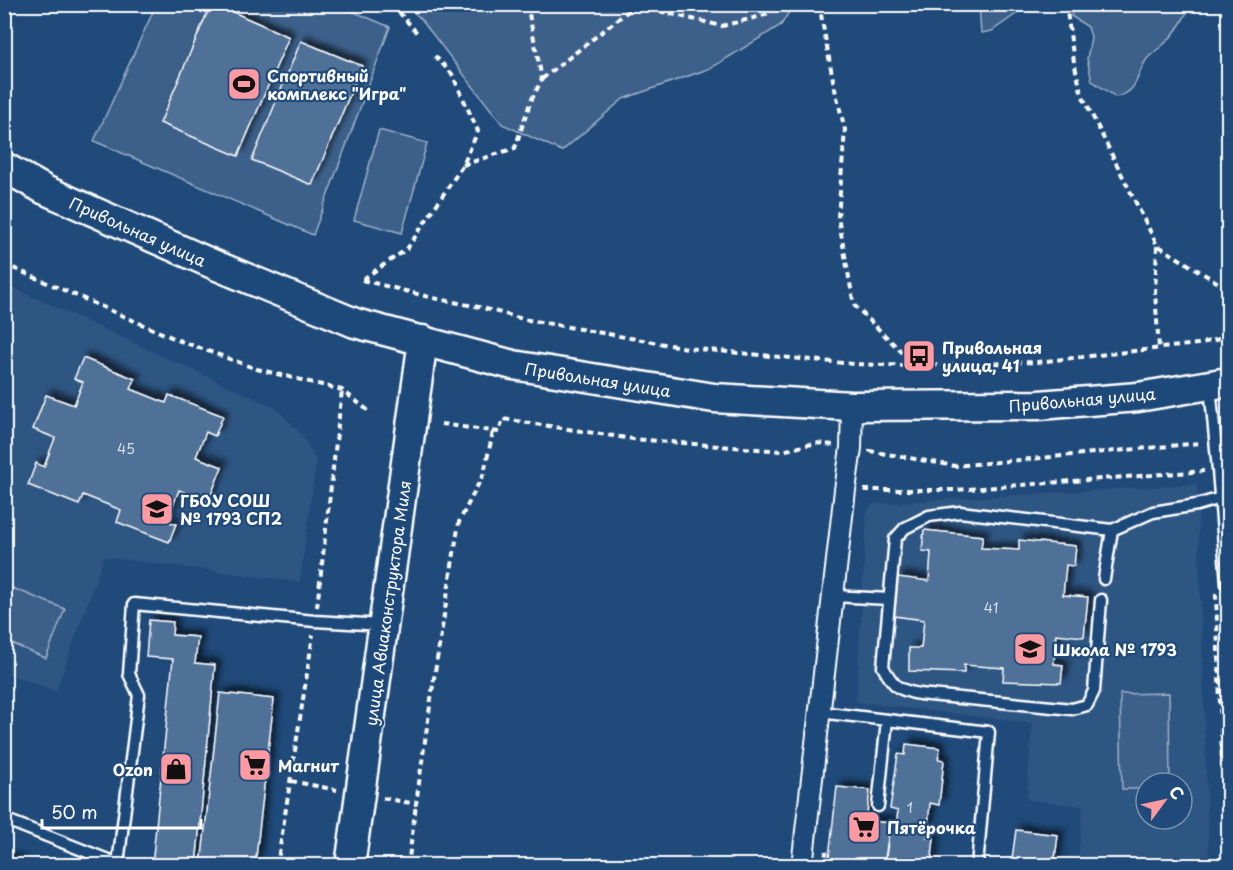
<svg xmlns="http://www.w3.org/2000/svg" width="1233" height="870" font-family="'Playpen Sans',sans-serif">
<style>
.built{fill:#2e5683;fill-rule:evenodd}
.green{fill:#3c618b;stroke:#9eb0c5;stroke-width:1.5}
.building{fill:#507197;stroke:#fff;stroke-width:1.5;filter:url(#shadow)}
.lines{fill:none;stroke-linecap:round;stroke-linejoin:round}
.lane-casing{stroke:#fff;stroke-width:15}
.street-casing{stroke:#fff;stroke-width:24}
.secondary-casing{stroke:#fff;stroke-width:33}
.path{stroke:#fff;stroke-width:4;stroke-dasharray:6 4.5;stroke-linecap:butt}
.lane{stroke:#1f4a7a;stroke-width:10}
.street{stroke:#1f4a7a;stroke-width:20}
.secondary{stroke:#1f4a7a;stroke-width:28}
.labels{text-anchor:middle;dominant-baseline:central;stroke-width:4.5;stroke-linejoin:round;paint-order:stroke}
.number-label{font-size:14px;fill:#d3dce5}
.poi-label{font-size:16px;font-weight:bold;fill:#fff;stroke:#1f4a7a;text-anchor:start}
.street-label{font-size:16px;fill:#fff;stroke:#1f4a7a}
</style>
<defs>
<filter id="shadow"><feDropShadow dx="5.5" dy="-5.5" stdDeviation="3" flood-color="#0009"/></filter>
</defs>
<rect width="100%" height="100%" fill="#1f4a7a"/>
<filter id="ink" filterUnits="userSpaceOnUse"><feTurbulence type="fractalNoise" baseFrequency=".0167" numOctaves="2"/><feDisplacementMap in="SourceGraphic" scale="12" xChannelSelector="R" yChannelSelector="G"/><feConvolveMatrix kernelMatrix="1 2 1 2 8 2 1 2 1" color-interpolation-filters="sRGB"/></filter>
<g filter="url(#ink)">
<g class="built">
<path d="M5 284 276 408 302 435 316 461 300 582 104 557 56 691 5 673Z"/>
<path d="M1197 484 1209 865H1078L1083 806 1027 800 1032 723 856 702 867 511 873 504ZM1146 783H1182V819H1146Z"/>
</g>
<g class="green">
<path d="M791 4V9L781 25 711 68 623 99 562 151 502 124 420 18 406 5Z"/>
<path d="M1075 4H1190V5C1186 16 1177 31 1168 40 1162 47 1153 52 1147 59 1135 75 1140 91 1116 97L1092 81 1087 59 1091 37 1088 27 1071 16Z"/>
<path d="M156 5H338L390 27 313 235 94 141Z"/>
<path d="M979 5V4L1024 5 1016 14 992 31 981 33Z"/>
<path d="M379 130 427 143 402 233 354 220Z"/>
<path d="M5 585 65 609 46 658 5 641Z"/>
<path d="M1228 596V724L1225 604Z"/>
<path d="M1169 693 1170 783H1146V789H1122L1120 694Z"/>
</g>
<g class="building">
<path d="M211 4H215L289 37 238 156 160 123Z"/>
<path d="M301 41 362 66 312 185 252 160Z"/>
<path d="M83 358 135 379 131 389 166 403 169 395 223 416 215 436 206 432 196 457 222 467 208 502 179 490 167 521 176 524 169 542 117 522 121 510 83 495 79 505 28 485 36 463 44 467 55 438 33 429 46 395 74 405 83 382 74 379Z"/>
<path d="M924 530 983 536 981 548 1019 550V540L1076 546 1074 566 1066 565 1063 595 1088 597 1084 637 1056 634 1054 664 1063 665 1061 683 1003 681 1004 668 964 665V673L909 671V648H921L924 620 894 616 898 577 929 581 931 552 922 551Z"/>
<path d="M149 620 173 622 172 635 198 637 195 663 215 665 196 866H152L173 659 146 657Z"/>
<path d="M220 693 274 699 255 866H201Z"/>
<path d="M906 744 940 748 938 759 944 760 939 805 930 803 927 838H934L931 866H885L889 832H895L898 811 890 809 898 754 905 755Z"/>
<path d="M837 787 870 790 866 821 895 823 894 832 889 831 884 866H828Z"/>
<path d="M1016 830 1058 835 1054 866H1011Z"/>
<path d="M4 858 27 866H4Z"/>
</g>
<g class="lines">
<defs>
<g id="lane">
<path d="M1210 386 1218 470 1227 584H1228"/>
<path d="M1104 579 1112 530"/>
<path d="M833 596 889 599"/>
<path d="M1101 600 1094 691 1087 705 1072 709 919 694C898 690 894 687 883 667L895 539 905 528 929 516 960 512 1112 530 1153 512 1197 505 1221 498"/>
<path d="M819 712 989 732 977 866"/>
<path d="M878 806 887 720"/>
<path d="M4 819 118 864 139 695 129 674 134 604 315 621 383 625"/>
</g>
<path id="street" d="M802 866 845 490 851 448 852 406"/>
<g id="secondary">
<path d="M4 167 45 190 215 265 355 323 513 365 714 398 852 406 1039 405 1138 397 1228 382"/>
<path d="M350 866 423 340"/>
</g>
</defs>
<use href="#lane" class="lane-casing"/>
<use href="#street" class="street-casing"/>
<use href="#secondary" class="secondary-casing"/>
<g class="path">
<path d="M392 4 418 34"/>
<path d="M629 4 722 26 765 15 782 4"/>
<path d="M819 4 834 85 845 130 838 217 854 305 916 366"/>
<path d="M1066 4 1074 62 1082 95 1157 245 1228 289"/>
<path d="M542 79 636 5"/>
<path d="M463 165 515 148 530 103 542 79 527 4"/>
<path d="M1157 246 1155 293 1159 348"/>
<path d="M4 264 178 340 257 369 342 390 370 412"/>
<path d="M363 279 407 249 463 165 478 131 452 74 434 55"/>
<path d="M362 280 433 298 479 307 523 319 687 348 854 364 916 366 1037 362 1197 344 1228 337"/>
<path d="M441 424 499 432 503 419 633 439 782 451 816 443 833 445"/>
<path d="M870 452V451L955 466 1201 443"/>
<path d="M864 490H956L1204 471"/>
<path d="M1217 594 1216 595 1226 866"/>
<path d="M317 607 342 390"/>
<path d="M291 781 337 790"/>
<path d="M383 798 416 804 434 678 459 522 484 473 493 432"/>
<path d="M277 866 313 635"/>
<path d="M408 866 416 804"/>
<path d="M825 866 826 851"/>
</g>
<use href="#lane" class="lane"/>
<use href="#street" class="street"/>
<use href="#secondary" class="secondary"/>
</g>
</g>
<defs>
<symbol id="stadium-square" viewBox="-11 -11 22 22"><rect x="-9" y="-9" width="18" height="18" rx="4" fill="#ff9aa2" stroke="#1f4a7a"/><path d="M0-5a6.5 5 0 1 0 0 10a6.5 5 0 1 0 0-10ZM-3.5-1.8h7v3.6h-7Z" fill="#111"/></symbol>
<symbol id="bus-square" viewBox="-11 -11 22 22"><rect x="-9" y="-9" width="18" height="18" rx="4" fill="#ff9aa2" stroke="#1f4a7a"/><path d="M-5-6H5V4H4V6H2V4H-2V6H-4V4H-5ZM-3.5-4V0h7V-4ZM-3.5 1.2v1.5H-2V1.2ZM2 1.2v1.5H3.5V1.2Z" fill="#111"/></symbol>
<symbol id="school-square" viewBox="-11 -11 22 22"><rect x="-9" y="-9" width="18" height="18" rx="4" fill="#ff9aa2" stroke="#1f4a7a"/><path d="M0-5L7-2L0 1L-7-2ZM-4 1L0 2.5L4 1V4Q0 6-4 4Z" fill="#111"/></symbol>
<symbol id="supermarket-square" viewBox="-11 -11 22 22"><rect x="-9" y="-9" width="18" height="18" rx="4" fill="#ff9aa2" stroke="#1f4a7a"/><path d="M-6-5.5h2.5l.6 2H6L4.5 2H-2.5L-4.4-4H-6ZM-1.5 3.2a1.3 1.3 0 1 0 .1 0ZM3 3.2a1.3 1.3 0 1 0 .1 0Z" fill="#111"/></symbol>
<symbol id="shop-square" viewBox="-11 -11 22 22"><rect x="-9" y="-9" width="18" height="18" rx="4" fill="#ff9aa2" stroke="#1f4a7a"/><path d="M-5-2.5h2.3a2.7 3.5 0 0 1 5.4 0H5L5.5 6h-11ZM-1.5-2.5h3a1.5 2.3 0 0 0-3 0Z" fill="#111"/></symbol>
</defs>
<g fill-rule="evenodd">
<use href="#stadium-square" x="225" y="65" width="38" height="38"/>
<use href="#bus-square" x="900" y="337" width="38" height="38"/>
<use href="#school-square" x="138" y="490" width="38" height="38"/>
<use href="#school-square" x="1011" y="630" width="38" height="38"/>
<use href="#supermarket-square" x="236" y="746" width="38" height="38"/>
<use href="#shop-square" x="157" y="750" width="38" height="38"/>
<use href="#supermarket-square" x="845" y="808" width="38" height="38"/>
</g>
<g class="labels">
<g class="number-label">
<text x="126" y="448">45</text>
<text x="991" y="607">41</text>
<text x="910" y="807">1</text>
</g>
<g class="poi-label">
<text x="267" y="75">Спортивный<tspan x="267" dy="18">комплекс "Игра"</tspan></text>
<text x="942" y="347">Привольная<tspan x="942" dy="18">улица, 41</tspan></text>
<text x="180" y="500">ГБОУ СОШ<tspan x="180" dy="18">№ 1793 СП2</tspan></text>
<text x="1053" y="649">Школа № 1793</text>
<text x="278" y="765">Магнит</text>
<text x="153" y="769" text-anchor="end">Ozon</text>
<text x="887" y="827">Пятёрочка</text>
</g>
<g class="street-label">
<text transform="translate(138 231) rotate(24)">Привольная улица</text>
<text transform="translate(598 379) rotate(9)">Привольная улица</text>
<text transform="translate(1082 399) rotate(-5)">Привольная улица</text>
<text transform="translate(387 603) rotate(-82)">улица Авиаконструктора Миля</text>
</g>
</g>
<rect width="1233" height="870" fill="none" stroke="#1f4a7a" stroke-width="24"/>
<rect x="12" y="12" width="1209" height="846" fill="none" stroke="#fff" stroke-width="2" filter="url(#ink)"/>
<g transform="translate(1164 801) rotate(57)"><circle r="28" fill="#1f4a7a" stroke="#7992af" stroke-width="1.5"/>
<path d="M0-4.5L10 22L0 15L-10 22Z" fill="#ff9aa2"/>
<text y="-9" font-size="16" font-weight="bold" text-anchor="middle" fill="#ffffff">С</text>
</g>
<path d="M42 819v9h159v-9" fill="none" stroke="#ffffff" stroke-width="3"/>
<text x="51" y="819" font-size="18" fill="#ffffff" stroke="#1f4a7a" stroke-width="4.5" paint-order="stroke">50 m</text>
</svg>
